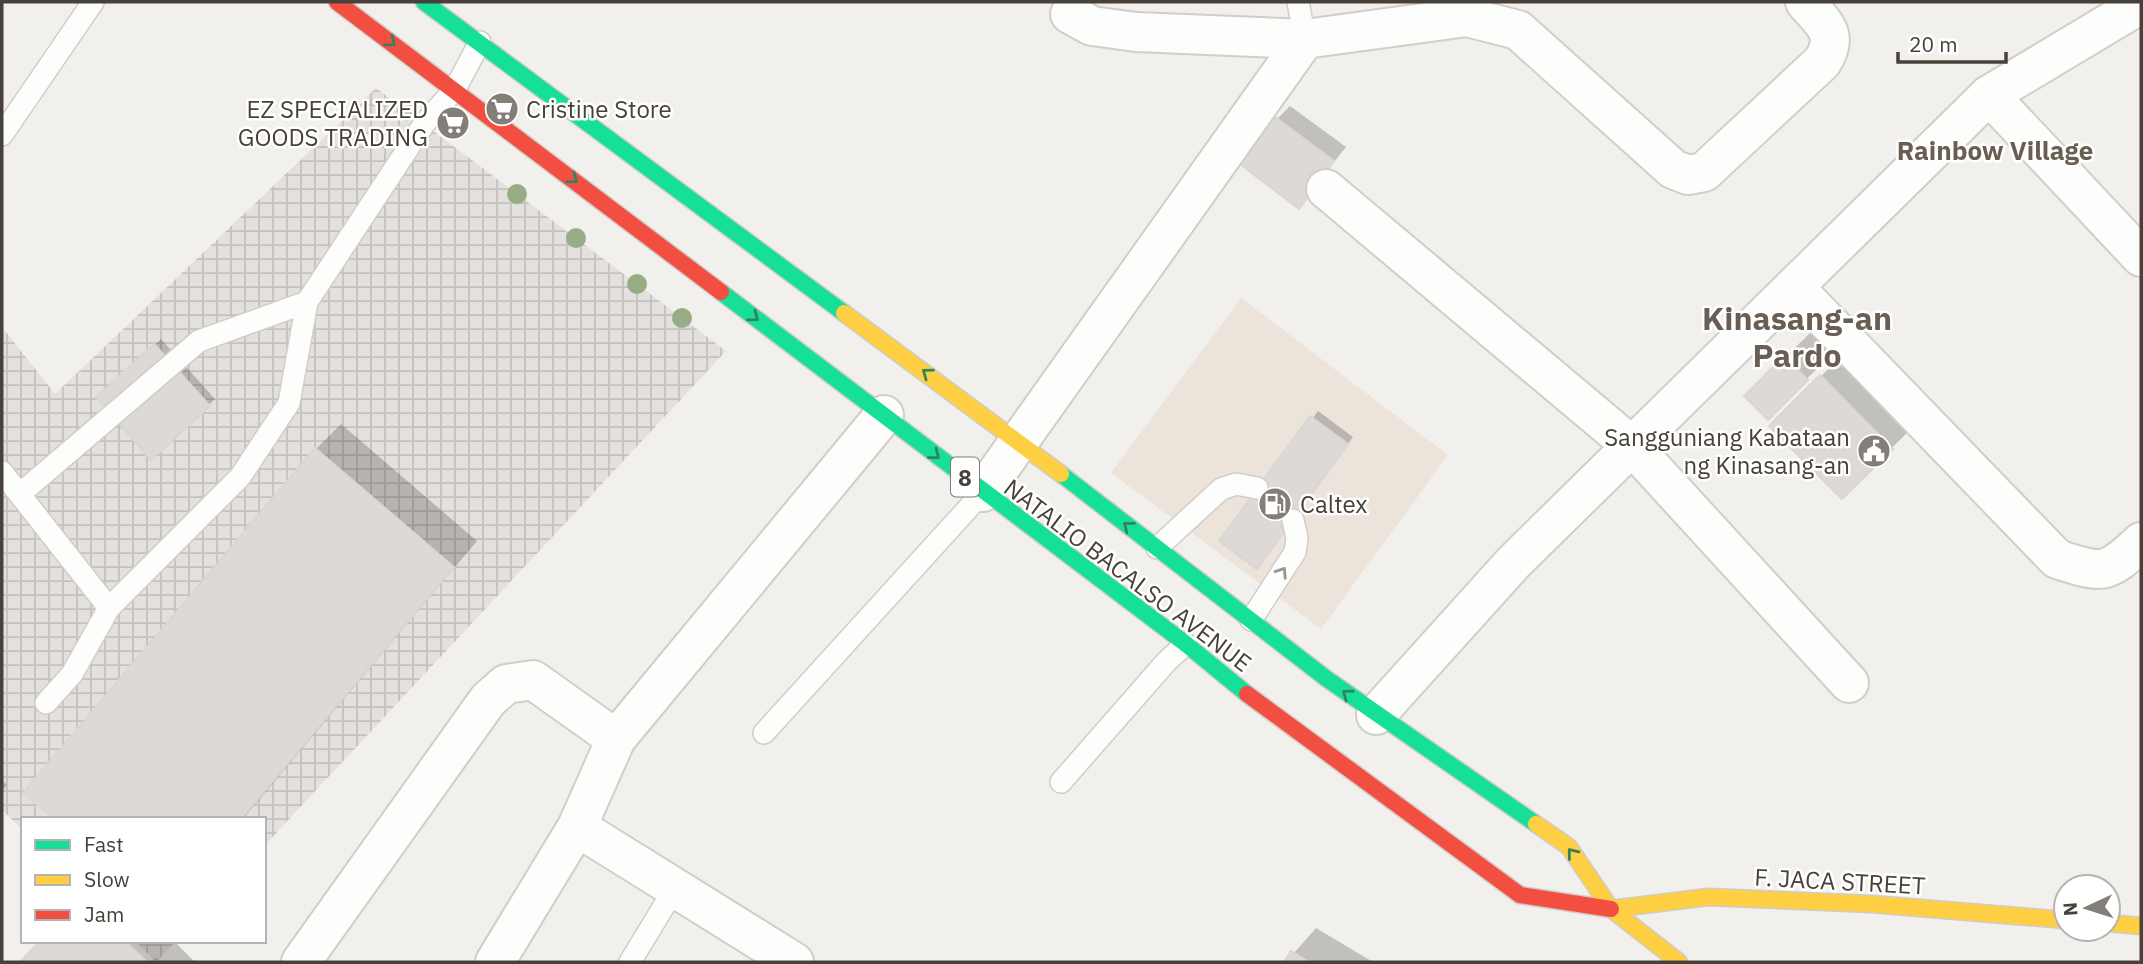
<svg xmlns="http://www.w3.org/2000/svg" width="2143" height="964" font-family="'IBM Plex Sans',sans-serif">
<style>
.commercial{fill:#ece3da}
.industrial{fill:url(#industrial-grid)}
.shadow{fill:#0003}
.building{fill:#dcd9d6;stroke:#dad7d3;stroke-width:2}
.lines{fill:none;stroke-linecap:round;stroke-linejoin:round}
.lane-casing{stroke:#d0cecb;stroke-width:24}
.street-casing{stroke:#d0cecb;stroke-width:42}
.fast-casing{stroke:#d0ccc4;stroke-width:19}
.slow-casing{stroke:#d0ccc4;stroke-width:19}
.jam-casing{stroke:#d0ccc4;stroke-width:19}
.lane{stroke:#fdfdfc;stroke-width:21}
.street{stroke:#fdfdfc;stroke-width:38}
.fast{stroke:#16e098;stroke-width:16}
.slow{stroke:#ffcf43;stroke-width:16}
.jam{stroke:#f24e42;stroke-width:16}
.tree{fill:#98ac86}
.oneway{stroke:#34815f}
.oneway2{stroke:#999691}
.labels{text-anchor:middle;dominant-baseline:central;stroke-width:5;stroke-linejoin:round;paint-order:stroke}
.shield{fill:#fff;stroke:#7f7a74;stroke-width:2}
.shield-label{font-size:23px;font-weight:bold;fill:#484139}
.poi-label{font-size:24px;fill:#484139;stroke:#fff;text-anchor:end}
.street-label{font-size:24px;fill:#484139;stroke:#fff}
.neighbourhood-label{font-size:26px;font-weight:bold;fill:#695e51;stroke:#fff}
.district-label{font-size:32px;font-weight:bold;fill:#695e51;stroke:#fff}
</style>
<defs>
<pattern id="industrial-grid" width="8" height="8" patternUnits="userSpaceOnUse" patternTransform="scale(1.75)"><rect width="8" height="8" fill="#e4e0dd"/><path d="M0 4h8M4 0v8" fill="none" stroke="#c5c1be"/></pattern>
</defs>
<rect width="100%" height="100%" fill="#f2f0ed"/>
<path class="commercial" d="M1241 298 1448 455 1321 629 1111 473Z"/>
<g class="industrial">
<path d="M376 88 726 351 264 846V819H23V830L2 810V327L55 394Z"/>
<path d="M135 941H176L156 962Z"/>
</g>
<g class="shadow">
<path d="M1290 106 1346 147 1299 206 1277 119Z"/>
<path d="M1810 333 1831 355 1768 417 1746 396Z"/>
<path d="M161 339 215 399 209 405 104 391Z"/>
<path d="M1845 352 1916 424 1842 497 1772 426Z"/>
<path d="M1318 411 1353 437 1257 567 1222 541Z"/>
<path d="M341 424 477 541 243 819H56L25 792 316 449Z"/>
<path d="M2 780 7 785 2 791Z"/>
<path d="M1316 928 1373 962H1286Z"/>
<path d="M43 941H174L195 962H22Z"/>
</g>
<g class="building">
<path d="M1275 117 1334 161 1299 209 1240 164Z"/>
<path d="M154 344 210 406 151 460 96 397Z"/>
<path d="M1784 356 1808 380 1768 420 1744 396Z"/>
<path d="M1820 375 1893 449 1842 499 1769 426Z"/>
<path d="M1310 416 1348 444 1257 569 1219 541Z"/>
<path d="M315 448 454 567 241 819H54L23 793Z"/>
<path d="M40 941H125L147 962H20Z"/>
<path d="M1291 951 1309 962H1284Z"/>
</g>
<g class="lines">
<defs>
<g id="lane">
<path d="M1298 2 1305 39"/>
<path d="M2 135 93 2"/>
<path d="M2 472 109 608"/>
<path d="M21 493 199 341 307 302"/>
<path d="M1157 548 1221 489 1236 484 1257 488"/>
<path d="M1251 620 1295 552 1297 538 1293 520"/>
<path d="M46 703 72 674 109 608 240 477 289 403 307 302 424 124 455 89 480 42"/>
<path d="M764 733 983 492"/>
<path d="M1061 782 1167 661 1186 644"/>
<path d="M630 962 675 888"/>
</g>
<g id="street">
<path d="M1070 14 1092 26 1136 32 1305 39"/>
<path d="M1989 95 2141 257"/>
<path d="M1326 189 1632 446 1849 683"/>
<path d="M1794 287 2057 559C2103 574 2106 575 2141 542"/>
<path d="M983 492 1305 39 1467 17 1518 30 1673 169 1688 175 1704 172 1822 62C1840 34 1824 24 1805 2"/>
<path d="M1376 715 1513 563 1989 95 2141 4"/>
<path d="M577 827 794 962"/>
<path d="M301 962 488 700 506 684 533 680 616 739"/>
<path d="M495 962 577 827 616 739 884 415"/>
</g>
<g id="fast">
<path d="M424 2 844 313"/>
<path d="M721 292 1186 644 1247 694"/>
<path d="M1061 474 1327 679 1536 824"/>
</g>
<g id="slow">
<path d="M844 313 1061 474"/>
<path d="M1536 824 1569 847 1611 909 1679 962"/>
<path d="M1611 909 1708 897 1871 904 2066 920"/>
<path d="M2108 923 2141 926"/>
</g>
<g id="jam">
<path d="M337 2 721 292"/>
<path d="M1247 694 1520 895 1611 909"/>
</g>
</defs>
<use href="#lane" class="lane-casing"/>
<use href="#street" class="street-casing"/>
<use href="#fast" class="fast-casing"/>
<use href="#slow" class="slow-casing"/>
<use href="#jam" class="jam-casing"/>
<use href="#lane" class="lane"/>
<use href="#street" class="street"/>
<use href="#fast" class="fast"/>
<use href="#slow" class="slow"/>
<use href="#jam" class="jam"/>
</g>
<g class="tree">
<circle cx="407" cy="111" r="10"/>
<circle cx="517" cy="194" r="10"/>
<circle cx="576" cy="238" r="10"/>
<circle cx="637" cy="284" r="10"/>
<circle cx="682" cy="318" r="10"/>
</g>
<defs><path id="oneway-chevron" d="M-2-3.5L2.5 0L-2 3.5" fill="none" stroke-width="1.6" stroke-linecap="round" stroke-linejoin="round" transform="scale(1.75)"/></defs>
<g class="oneway">
<use href="#oneway-chevron" transform="translate(391 42) rotate(37)"/>
<use href="#oneway-chevron" transform="translate(573 179) rotate(37)"/>
<use href="#oneway-chevron" transform="translate(754 317) rotate(37)"/>
<use href="#oneway-chevron" transform="translate(927 373) rotate(-143)"/>
<use href="#oneway-chevron" transform="translate(935 455) rotate(38)"/>
<use href="#oneway-chevron" transform="translate(1128 526) rotate(-142)"/>
<use href="#oneway-chevron" transform="translate(1347 694) rotate(-144)"/>
<use href="#oneway-chevron" transform="translate(1572 853) rotate(-129)"/>
</g>
<use class="oneway2" href="#oneway-chevron" transform="translate(1282 572) rotate(-57)"/>
<defs>
<symbol id="supermarket-disc" viewBox="-11 -11 22 22"><circle r="9.5" fill="#847e78" stroke="#fff"/><path d="M-6-5.5h2.5l.6 2H6L4.5 2H-2.5L-4.4-4H-6ZM-1.5 3.2a1.3 1.3 0 1 0 .1 0ZM3 3.2a1.3 1.3 0 1 0 .1 0Z" fill="#fff"/></symbol>
<symbol id="civic-disc" viewBox="-11 -11 22 22"><circle r="9.5" fill="#847e78" stroke="#fff"/><path d="M-.6-6.5H3V-4.5H.6V-3L4-1V1h2V6H-6V1h2V-1L-.6-3ZM-1.2 2.5V6h2.4V2.5Z" fill="#fff"/></symbol>
<symbol id="fuel-disc" viewBox="-11 -11 22 22"><circle r="9.5" fill="#847e78" stroke="#fff"/><path d="M-5.5-6h7V0h2V4h1.3V-2.5L3-4.5l.8-.8L6-3V5H2.5V1h-1V6h-7ZM-4.2-4.7v3.2H.2V-4.7Z" fill="#fff"/></symbol>
</defs>
<g fill-rule="evenodd">
<use href="#supermarket-disc" x="483" y="90" width="38" height="38"/>
<use href="#supermarket-disc" x="434" y="104" width="38" height="38"/>
<use href="#civic-disc" x="1855" y="432" width="38" height="38"/>
<use href="#fuel-disc" x="1256" y="485" width="38" height="38"/>
</g>
<g class="labels">
<rect class="shield" x="951" y="457.5" width="28" height="39" rx="5"/>
<g class="shield-label">
<text x="965" y="477">8</text>
</g>
<g class="poi-label">
<text x="428" y="109">EZ SPECIALIZED<tspan x="428" dy="28">GOODS TRADING</tspan></text>
<text x="526" y="109" text-anchor="start">Cristine Store</text>
<text x="1850" y="437">Sangguniang Kabataan<tspan x="1850" dy="28">ng Kinasang-an</tspan></text>
<text x="1300" y="504" text-anchor="start">Caltex</text>
</g>
<g class="street-label">
<text transform="translate(1128 575) rotate(37)">NATALIO BACALSO AVENUE</text>
<text transform="translate(1840 881) rotate(3)">F. JACA STREET</text>
</g>
<g class="neighbourhood-label">
<text x="1995" y="150">Rainbow Village</text>
</g>
<g class="district-label">
<text x="1797" y="318">Kinasang-an<tspan x="1797" dy="37">Pardo</tspan></text>
</g>
</g>
<rect width="2143" height="964" fill="none" stroke="#484139" stroke-width="7"/>
<rect x="21" y="817" width="245" height="126" fill="#ffffff" stroke="#b6b3b0" stroke-width="2"/>
<rect x="35" y="840" width="35" height="10" fill="#16e098" stroke="#b6b3b0" stroke-width="2"/>
<text x="84" y="852" font-size="21" fill="#484139">Fast</text>
<rect x="35" y="875" width="35" height="10" fill="#ffcf43" stroke="#b6b3b0" stroke-width="2"/>
<text x="84" y="887" font-size="21" fill="#484139">Slow</text>
<rect x="35" y="910" width="35" height="10" fill="#f24e42" stroke="#b6b3b0" stroke-width="2"/>
<text x="84" y="922" font-size="21" fill="#484139">Jam</text>
<g transform="translate(2087 908) rotate(266)"><circle r="33" fill="#ffffff" stroke="#b6b3b0" stroke-width="2"/>
<path d="M0-5L12 26L0 18L-12 26Z" fill="#847e78"/>
<text y="-10" font-size="19" font-weight="bold" text-anchor="middle" fill="#484139">N</text>
</g>
<path d="M1898 52v10h108v-10" fill="none" stroke="#484139" stroke-width="3.5"/>
<text x="1909" y="52" font-size="21" fill="#484139" stroke="#ffffff" stroke-width="5" paint-order="stroke">20 m</text>
</svg>
